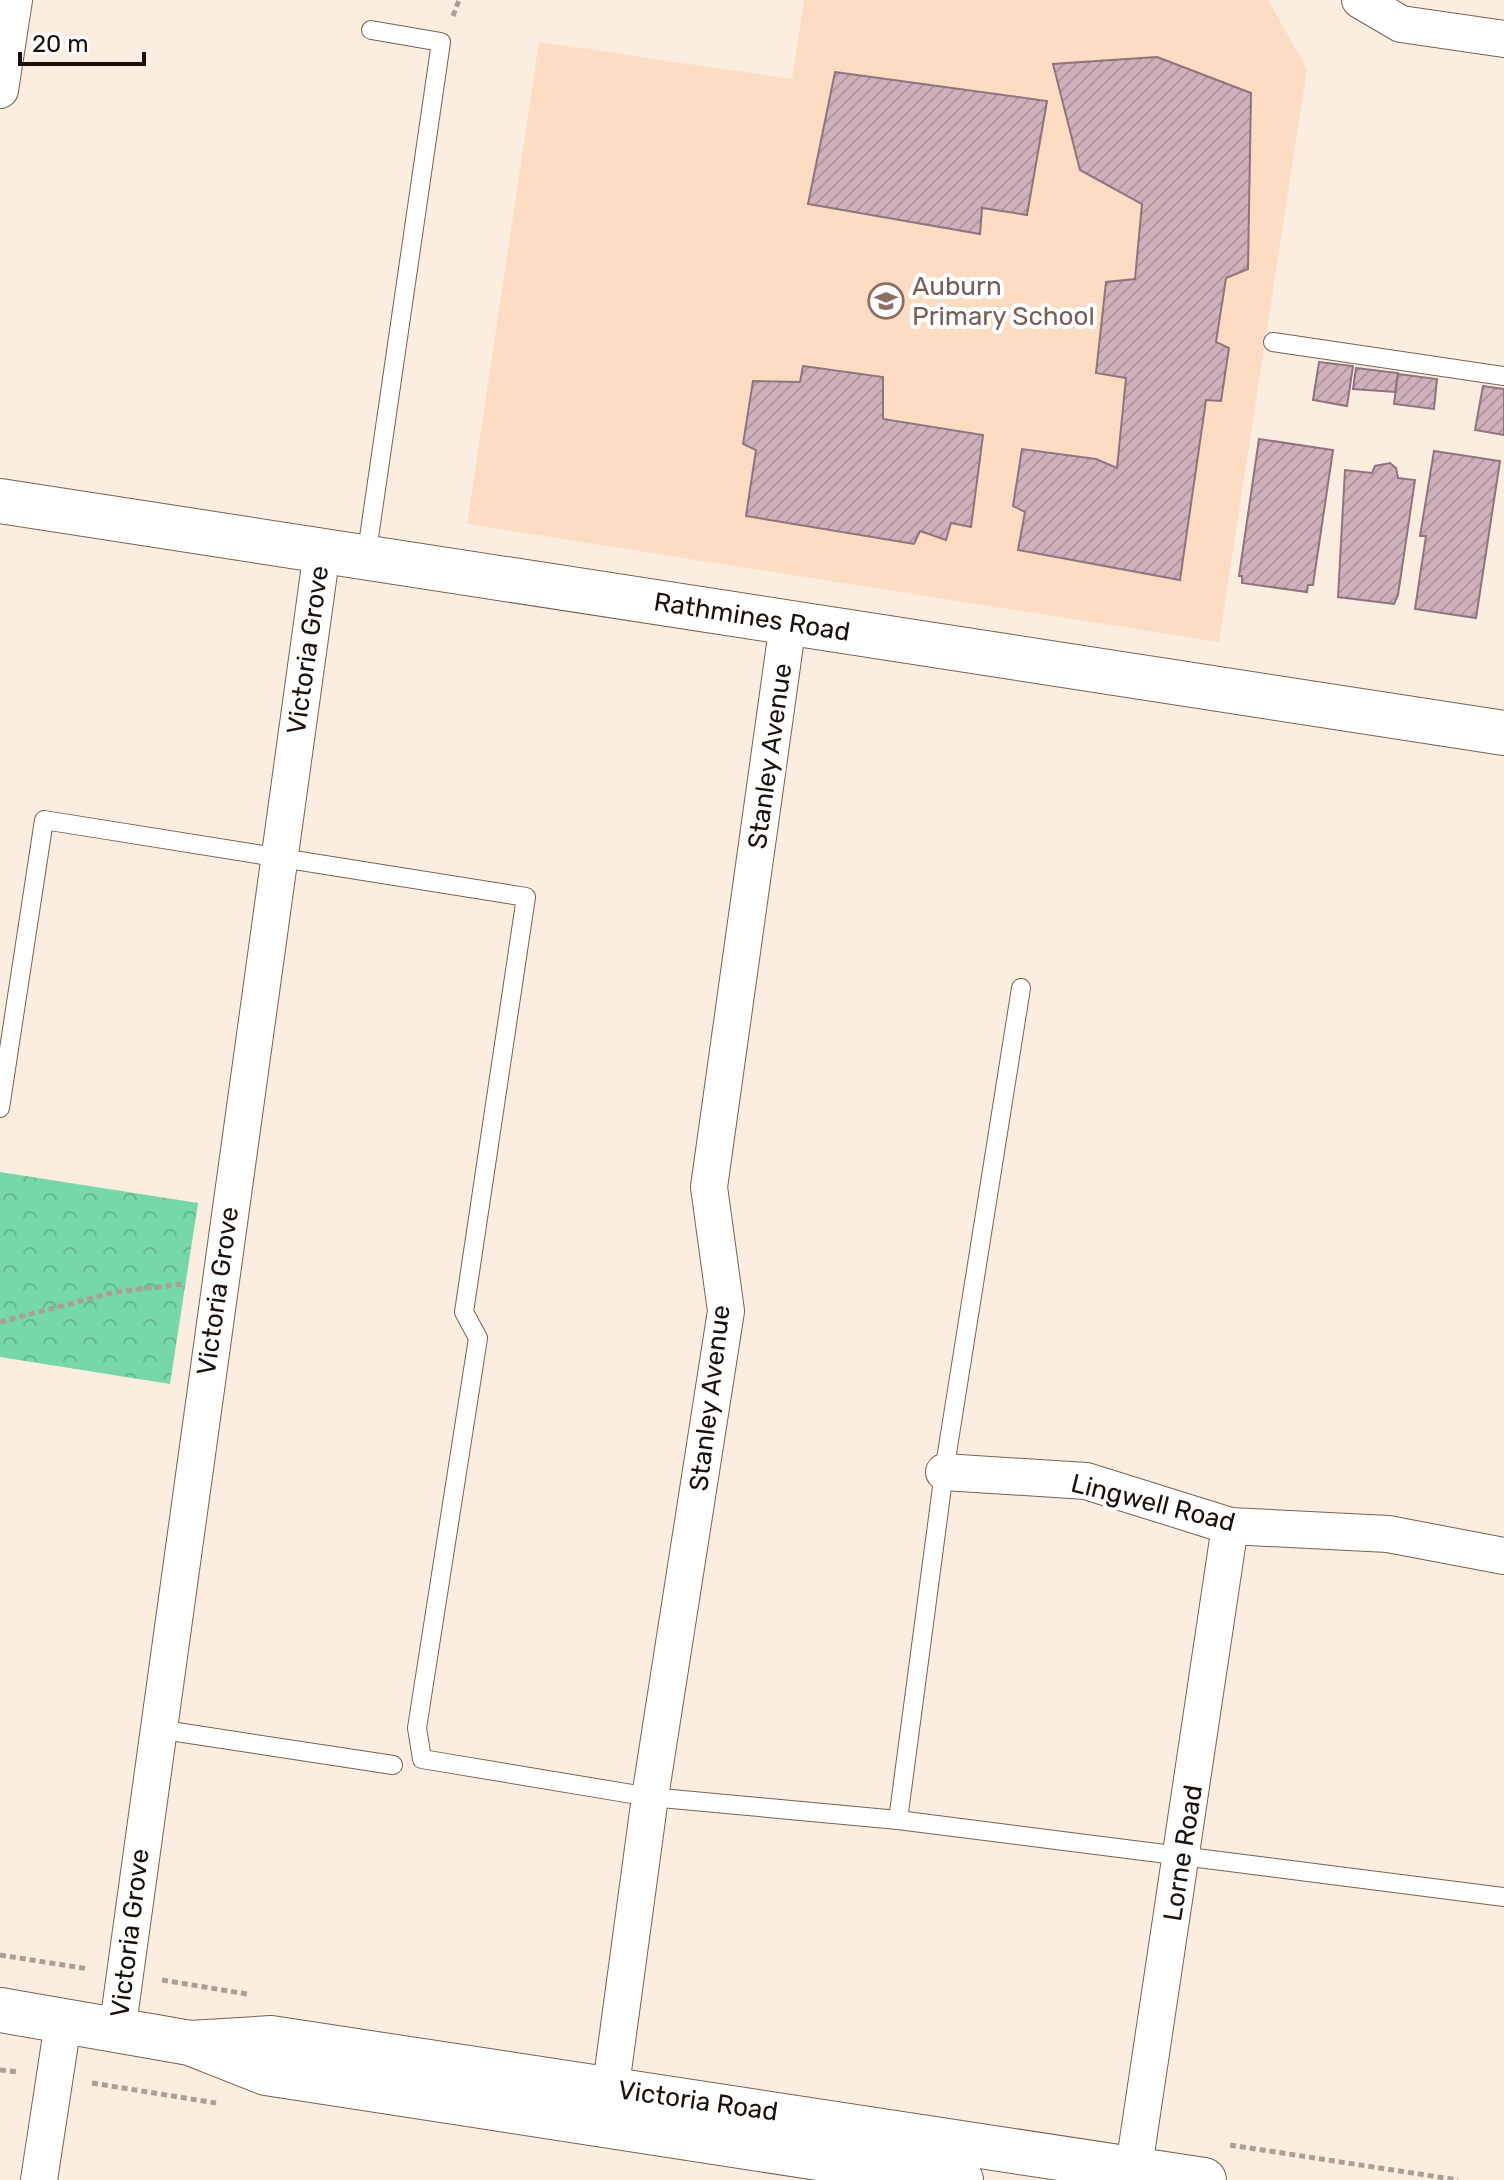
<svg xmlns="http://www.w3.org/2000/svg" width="1504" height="2180" font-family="Rubik,sans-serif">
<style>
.built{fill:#fcddc3}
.forest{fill:url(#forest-crowns)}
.building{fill:url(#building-hatch);stroke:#8f737e;stroke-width:2}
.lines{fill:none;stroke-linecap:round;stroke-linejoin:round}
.service-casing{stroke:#776250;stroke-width:20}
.minor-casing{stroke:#776250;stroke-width:38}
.tertiary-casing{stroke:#776250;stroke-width:46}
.primary-casing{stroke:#776250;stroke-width:46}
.path{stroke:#ab9f94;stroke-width:5;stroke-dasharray:6 4;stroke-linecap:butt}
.service{stroke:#fff;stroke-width:18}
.minor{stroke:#fff;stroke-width:36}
.tertiary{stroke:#fff;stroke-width:44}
.primary{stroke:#fff;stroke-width:44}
.labels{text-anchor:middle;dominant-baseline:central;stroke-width:8;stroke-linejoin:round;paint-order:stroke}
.education-label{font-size:26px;fill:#785e54;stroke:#fff;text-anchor:start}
.street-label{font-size:26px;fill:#19110a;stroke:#fff}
</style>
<defs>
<pattern id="forest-crowns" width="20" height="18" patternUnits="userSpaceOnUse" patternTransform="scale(2)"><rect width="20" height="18" fill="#75d8a6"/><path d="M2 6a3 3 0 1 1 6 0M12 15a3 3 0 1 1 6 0" fill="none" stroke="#65b88e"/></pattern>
<pattern id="building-hatch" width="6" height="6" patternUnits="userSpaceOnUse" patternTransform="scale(2)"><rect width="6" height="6" fill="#cfb1bc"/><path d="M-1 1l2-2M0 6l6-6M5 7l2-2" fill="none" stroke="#b197a0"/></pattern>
</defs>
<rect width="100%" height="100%" fill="#fcede1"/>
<path class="built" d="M804 0H1268L1307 69 1219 642 467 524 539 42 792 79Z"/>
<path class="forest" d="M0 1172 198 1203 170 1384 0 1357Z"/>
<g class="building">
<path d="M1157 57 1251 93 1248 269 1226 278 1216 342 1229 348 1221 401 1206 400 1180 580 1018 550 1025 512 1013 506 1022 449 1096 459 1117 468 1126 378 1096 373 1106 282 1135 279 1142 204 1080 170 1053 64Z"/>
<path d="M835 72 1047 101 1027 215 982 208 980 234 808 204Z"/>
<path d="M1319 362 1353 366 1347 406 1313 400Z"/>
<path d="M803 366 883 377V419L983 435 971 527 951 523 946 540 920 531 914 544 746 516 756 450 743 444 753 381 800 382Z"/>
<path d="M1356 368 1398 373 1395 392 1353 389Z"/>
<path d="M1398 374 1437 379 1434 409 1394 404Z"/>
<path d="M1483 386 1504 389V435L1475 430Z"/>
<path d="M1259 439 1333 450 1313 585H1308L1307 592 1242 583V576H1239Z"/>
<path d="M1434 451 1500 461 1476 618 1415 609 1426 536H1420Z"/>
<path d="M1390 463 1396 468 1398 478 1415 480 1398 595 1394 604 1338 597 1345 470 1372 473 1375 466Z"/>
</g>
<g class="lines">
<defs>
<g id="service">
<path d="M1273 342 1504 376"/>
<path d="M366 558 441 42 371 30"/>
<path d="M0 1108 44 820 526 897 464 1312 478 1338 417 1728 422 1759 650 1797 898 1820 1504 1897"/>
<path d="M157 1729 393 1765"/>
<path d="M898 1820 944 1472 1021 988"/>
</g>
<g id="minor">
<path d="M1360 0 1401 24 1504 39"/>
<path d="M0 90 14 0"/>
<path d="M944 1472 1086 1481 1230 1526 1388 1534 1504 1556"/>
<path d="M117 2032 322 551"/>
<path d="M607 2115 650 1797 726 1311 709 1187 788 623"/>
<path d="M39 2180 63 2023"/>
<path d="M1132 2180 1230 1526"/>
</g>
<g id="tertiary">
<path d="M0 2010 190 2043 266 2073 961 2180"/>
<path d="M190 2043 271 2038 1204 2180"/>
</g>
<path id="primary" d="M0 501 1504 733"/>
</defs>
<use href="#service" class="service-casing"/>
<use href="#minor" class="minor-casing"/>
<use href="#tertiary" class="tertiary-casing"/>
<use href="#primary" class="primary-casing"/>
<g class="path">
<path d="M453 16 459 0"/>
<path d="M0 1322 115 1292 183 1284"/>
<path d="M0 1955 89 1969"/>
<path d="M162 1980 247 1994"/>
<path d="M0 2070 19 2072"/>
<path d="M92 2083 216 2103"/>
<path d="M1230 2145 1458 2180"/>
</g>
<use href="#service" class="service"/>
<use href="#minor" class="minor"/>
<use href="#tertiary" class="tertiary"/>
<use href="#primary" class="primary"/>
</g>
<defs>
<symbol id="school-ring" viewBox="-11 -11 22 22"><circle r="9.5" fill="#fff" stroke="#8d6e63" stroke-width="1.5"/><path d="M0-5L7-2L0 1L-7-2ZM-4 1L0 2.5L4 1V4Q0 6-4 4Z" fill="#8d6e63"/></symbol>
</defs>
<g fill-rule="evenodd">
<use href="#school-ring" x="866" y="281" width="40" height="40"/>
</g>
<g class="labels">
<g class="education-label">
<text x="912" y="286">Auburn<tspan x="912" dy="30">Primary School</tspan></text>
</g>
<g class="street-label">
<text transform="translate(752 617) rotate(9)">Rathmines Road</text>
<text transform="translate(308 650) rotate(-82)">Victoria Grove</text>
<text transform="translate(770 756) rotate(-82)">Stanley Avenue</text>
<text transform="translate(218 1291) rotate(-82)">Victoria Grove</text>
<text transform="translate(710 1398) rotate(-83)">Stanley Avenue</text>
<text transform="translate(1153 1503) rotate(14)">Lingwell Road</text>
<text transform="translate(1183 1853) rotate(-81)">Lorne Road</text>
<text transform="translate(130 1933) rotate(-83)">Victoria Grove</text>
<text transform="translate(698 2101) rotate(8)">Victoria Road</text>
</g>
</g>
<path d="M20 52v12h124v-12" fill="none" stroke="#19110a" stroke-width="4"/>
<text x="32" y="52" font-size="24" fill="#19110a" stroke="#ffffff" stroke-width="6" paint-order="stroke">20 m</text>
</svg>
